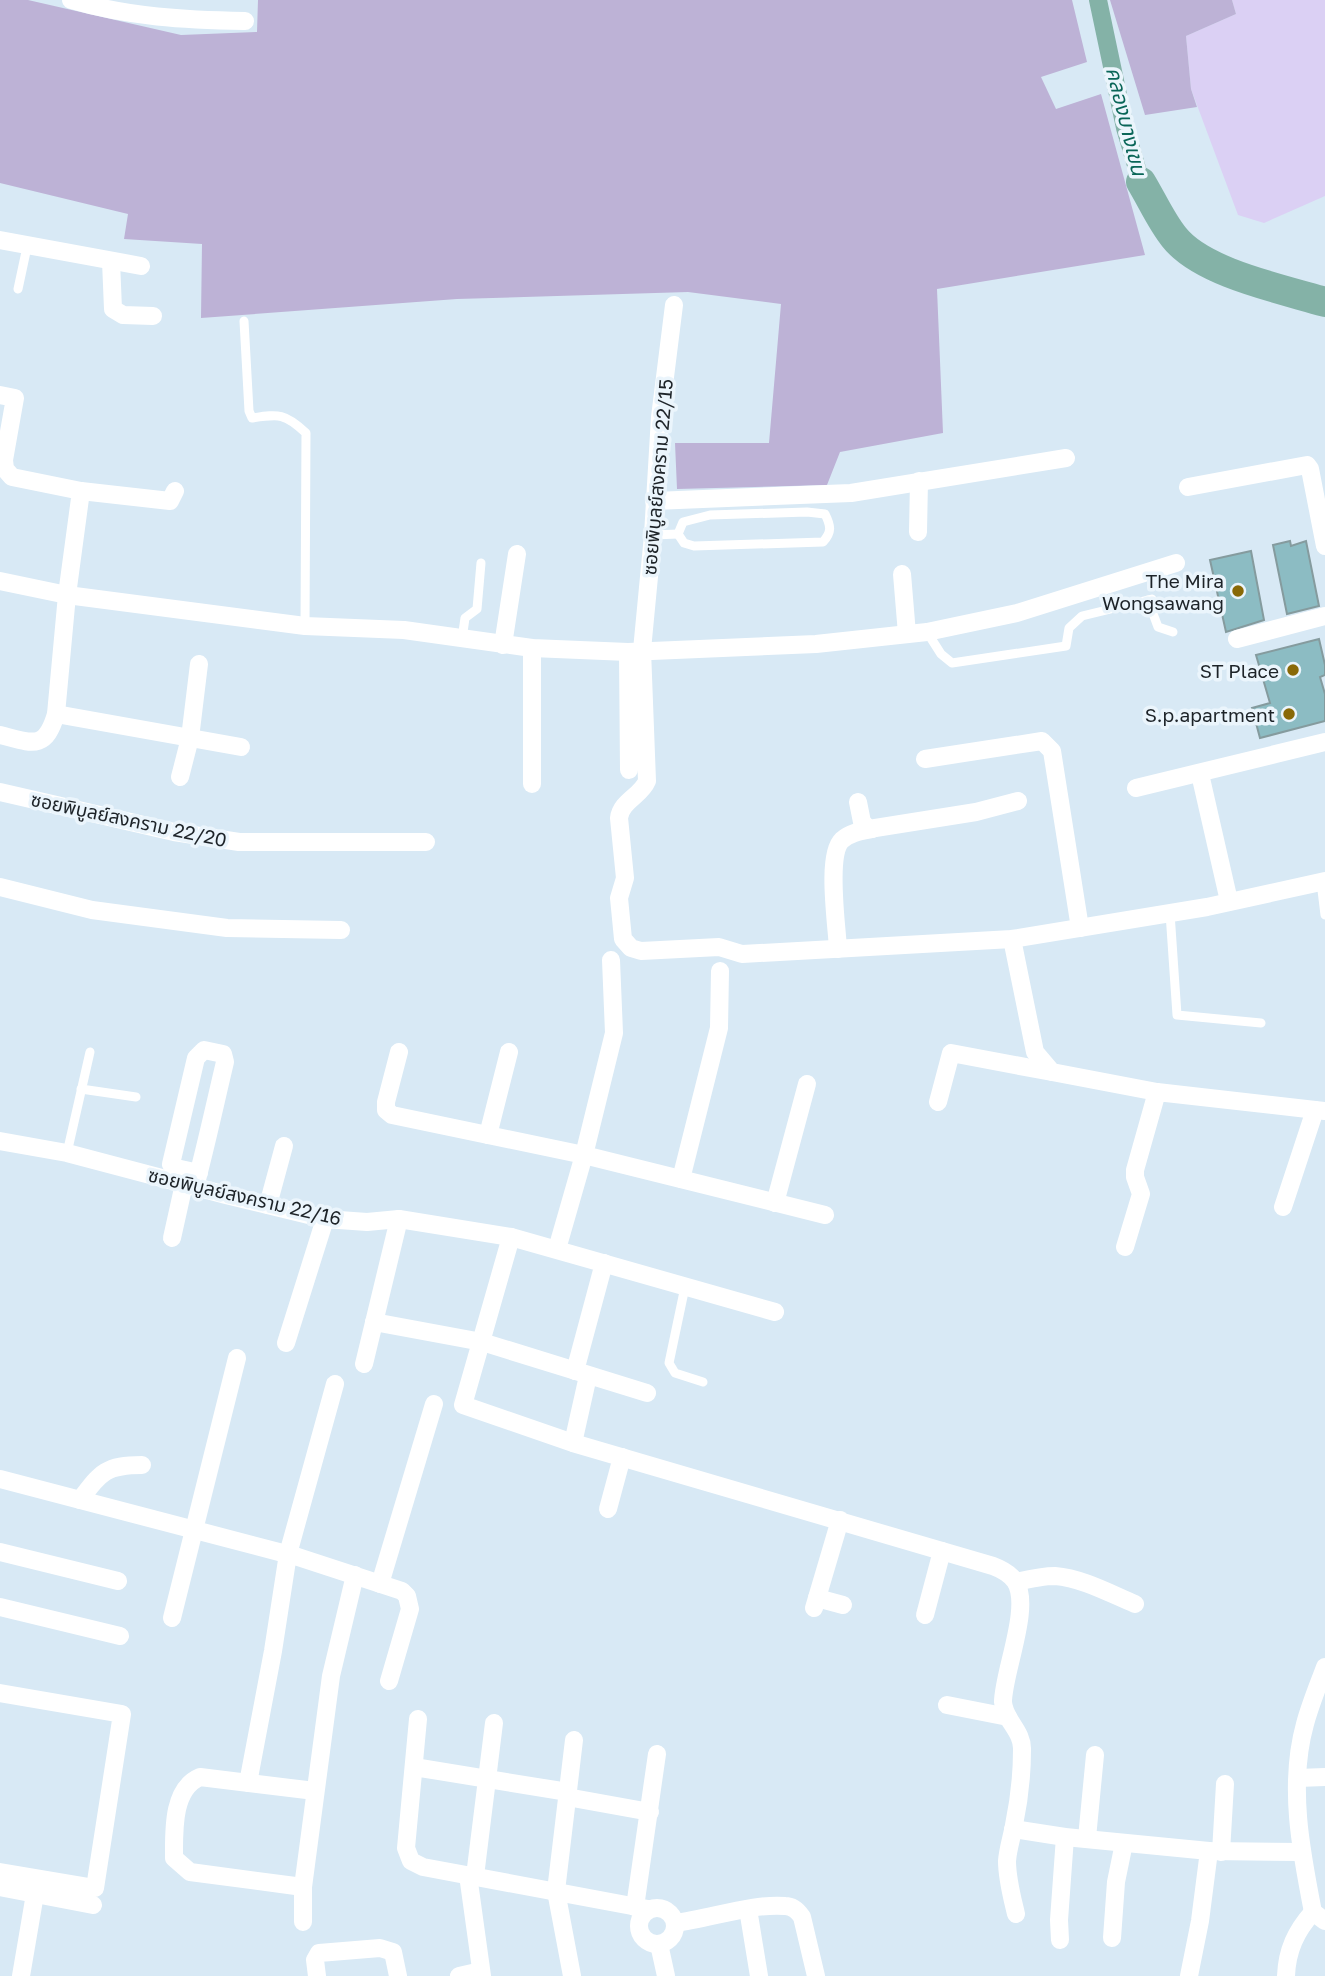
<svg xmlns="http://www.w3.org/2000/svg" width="1325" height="1976" font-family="'Golos Text','Noto Sans Thai',sans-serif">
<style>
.green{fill:#dbd0f4}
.forest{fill:#bdb2d6}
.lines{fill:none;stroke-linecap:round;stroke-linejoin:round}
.canal{stroke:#84b2a7;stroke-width:18}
.river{stroke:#84b2a7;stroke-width:30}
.building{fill:#8cbcc3;stroke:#859b9e;stroke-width:2}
.lane{stroke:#fff;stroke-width:9}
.street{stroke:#fff;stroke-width:18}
.poi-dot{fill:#896907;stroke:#ebf5fc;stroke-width:2.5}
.labels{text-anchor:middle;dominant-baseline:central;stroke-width:7;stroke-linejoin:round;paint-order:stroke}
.street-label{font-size:19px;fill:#1d2328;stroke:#ebf5fc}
.poi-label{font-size:19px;fill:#1d2328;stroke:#ebf5fc;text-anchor:end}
.water-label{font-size:21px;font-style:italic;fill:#0a6658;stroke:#ebf5fc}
</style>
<rect width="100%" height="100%" fill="#d8e9f5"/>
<path class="green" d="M1232 0H1325V196L1264 223 1238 215 1191 89 1186 36 1236 14Z"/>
<g class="forest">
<path d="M0 0H28L181 35 257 32 258 0H1072L1087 62 1041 77 1056 109 1101 94 1145 255 937 289 943 433 840 452 827 485 677 489 675 443H769L781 304 688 292 457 299 201 318 202 244 124 239 128 214 0 183Z"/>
<path d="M1110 0H1232L1236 14 1186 36 1191 89 1197 107 1145 115Z"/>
</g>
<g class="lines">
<path class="canal" d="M1098 0 1125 128 1141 182"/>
<path class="river" d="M1141 182C1152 200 1161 221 1174 237 1202 273 1282 289 1325 302"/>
</g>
<g class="building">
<path d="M1290 541 1291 546 1306 541 1319 606 1287 614 1273 545Z"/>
<path d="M1251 551 1264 620 1226 632 1210 560Z"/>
<path d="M1319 639 1325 665V675L1320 677 1325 694V721L1260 738 1252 708 1270 703 1256 655Z"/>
</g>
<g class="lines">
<g class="lane">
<path d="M18 289 27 247"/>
<path d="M244 321 249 411 252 418C279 414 285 413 306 433L305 626"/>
<path d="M807 512 825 514C831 526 832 532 823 542L694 546 684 543 678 534 683 522 710 515Z"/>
<path d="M653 535 678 534"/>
<path d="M1148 600 1158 627 1173 632"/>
<path d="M927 632 941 654 952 663 1066 646 1069 628 1082 616 1152 599"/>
<path d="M462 639 465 618 477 609 481 563"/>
<path d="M1321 882 1325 915"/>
<path d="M1170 913 1177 1015 1261 1023"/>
<path d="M81 1089 136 1097"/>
<path d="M67 1153 90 1052"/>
<path d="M685 1287 669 1363 675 1373 703 1382"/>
</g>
<g class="street">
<path d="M71 0C128 17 186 20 245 21"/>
<path d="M0 240 141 266"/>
<path d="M111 261 113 309 123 315 153 316"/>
<path d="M674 305 660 417 653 535 642 650 647 781C641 796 621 801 619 818L625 878 619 898 623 939 631 948 641 951 719 947 742 954 1012 939 1207 907 1325 881"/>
<path d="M0 395 15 398 4 460 5 469 12 477 81 491 67 595 56 714C45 751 32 743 0 735"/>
<path d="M1188 487 1307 465 1310 469 1325 546"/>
<path d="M81 491 170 501 175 491"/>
<path d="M654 501 851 493 1066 458"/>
<path d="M918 532 919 481"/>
<path d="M902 574 907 634"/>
<path d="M0 581 67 595 305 626 404 630 532 648 628 652 816 644 927 632 1017 613 1176 563"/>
<path d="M1237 639 1325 616"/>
<path d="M503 645 517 554"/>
<path d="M532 648V784"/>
<path d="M628 652 629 770"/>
<path d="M56 714 241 747"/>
<path d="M925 759 1042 741 1052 751 1080 928"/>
<path d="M1200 774 1229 901"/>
<path d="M180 777 190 738 199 664"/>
<path d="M1136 788 1325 742"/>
<path d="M0 792 174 832 239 842H426"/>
<path d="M858 802 862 822 869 829 976 812 1018 801"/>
<path d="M0 887 92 910 227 928 341 930"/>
<path d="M1012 939 1035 1052 1052 1072 1157 1092"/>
<path d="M838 949C837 926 826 855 842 840 851 832 862 831 873 829"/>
<path d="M399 1052 386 1102V1110L392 1115 584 1155 825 1215"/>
<path d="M938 1102 951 1053 1052 1072"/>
<path d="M488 1135 509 1052"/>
<path d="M0 1141 67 1153 226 1195 325 1219 367 1222 399 1219 511 1237 775 1312"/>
<path d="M681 1179 719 1028 720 971"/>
<path d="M195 1187C206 1146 215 1104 225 1062L223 1054 204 1050 196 1058 171 1164 176 1168 199 1173"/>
<path d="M775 1203 807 1084"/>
<path d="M268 1205 284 1146"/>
<path d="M1283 1207 1315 1110"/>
<path d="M511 1237 463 1405 573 1443 993 1566C1001 1569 1010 1574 1015 1581 1032 1606 1003 1673 1003 1702 1004 1720 1023 1731 1022 1750 1022 1775 1019 1801 1014 1825 1012 1837 1008 1848 1007 1861 1007 1879 1012 1897 1016 1914"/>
<path d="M172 1238 184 1184"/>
<path d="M1125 1247 1141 1194 1135 1177V1170L1157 1092 1325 1111"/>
<path d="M557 1249 584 1155 614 1033 611 960"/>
<path d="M374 1322 482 1342 647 1393"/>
<path d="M286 1343 325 1219"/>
<path d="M364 1364 399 1219"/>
<path d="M575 1371 604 1263"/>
<path d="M573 1443 588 1376"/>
<path d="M0 1479 298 1557 402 1591 407 1596 410 1609 389 1681"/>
<path d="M80 1500C101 1472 106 1465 142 1465"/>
<path d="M608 1509 622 1457"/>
<path d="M0 1552 118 1581"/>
<path d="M1016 1582C1029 1579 1042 1576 1055 1576 1082 1578 1111 1594 1135 1604"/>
<path d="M380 1584 434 1404"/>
<path d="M817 1598 843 1605"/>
<path d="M0 1607 120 1636"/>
<path d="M814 1608 840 1520"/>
<path d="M925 1615 942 1551"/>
<path d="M172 1618 237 1358"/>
<path d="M1325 1667C1318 1686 1310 1705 1305 1724 1288 1785 1301 1851 1313 1912L1325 1921"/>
<path d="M0 1693 122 1714 95 1888 0 1872"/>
<path d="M947 1705 1008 1717"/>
<path d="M418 1719 406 1848 411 1861 423 1867 648 1909"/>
<path d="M414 1767 568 1792"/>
<path d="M1298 1778 1325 1777"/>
<path d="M248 1783 273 1651 288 1554 335 1384"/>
<path d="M567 1797 650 1812"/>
<path d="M1013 1829 1065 1837 1209 1851 1302 1852"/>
<path d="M1087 1838 1095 1755"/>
<path d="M1221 1852 1225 1784"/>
<path d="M468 1875 482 1976"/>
<path d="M475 1876 494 1723"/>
<path d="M0 1887 93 1905"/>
<path d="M303 1887 190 1872 174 1858C174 1831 172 1789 200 1777L315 1791"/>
<path d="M635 1907 657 1754"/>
<circle cx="657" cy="1926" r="18"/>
<path d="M748 1909 759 1976"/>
<path d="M303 1922V1887L331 1676 355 1575"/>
<path d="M675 1923C709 1919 753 1903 785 1906 793 1906 798 1911 802 1917L816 1976"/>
<path d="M1112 1938 1116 1882 1124 1843"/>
<path d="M1060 1940 1059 1920 1065 1837"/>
<path d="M659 1944 666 1976"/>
<path d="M21 1976 35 1894"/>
<path d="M317 1976 315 1960 319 1953 380 1948 393 1952 398 1976"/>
<path d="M459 1976 481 1971"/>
<path d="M572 1976 556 1891 574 1740"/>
<path d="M1189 1976 1200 1921 1209 1851"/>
<path d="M1286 1976C1287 1950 1296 1931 1313 1912"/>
</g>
</g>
<g class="poi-dot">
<circle cx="1238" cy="591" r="7"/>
<circle cx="1293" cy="670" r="7"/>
<circle cx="1289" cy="714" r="7"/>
</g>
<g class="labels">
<g class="street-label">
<text transform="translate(657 477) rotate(-85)">ซอยพิบูลย์สงคราม 22/15</text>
<text transform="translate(129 819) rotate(12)">ซอยพิบูลย์สงคราม 22/20</text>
<text transform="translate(245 1196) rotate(13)">ซอยพิบูลย์สงคราม 22/16</text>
</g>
<g class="poi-label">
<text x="1224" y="580">The Mira<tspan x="1224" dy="22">Wongsawang</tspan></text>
<text x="1279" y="670">ST Place</text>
<text x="1275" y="714">S.p.apartment</text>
</g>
<g class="water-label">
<text transform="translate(1127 121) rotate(76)">คลองบางเขน</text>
</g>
</g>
</svg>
